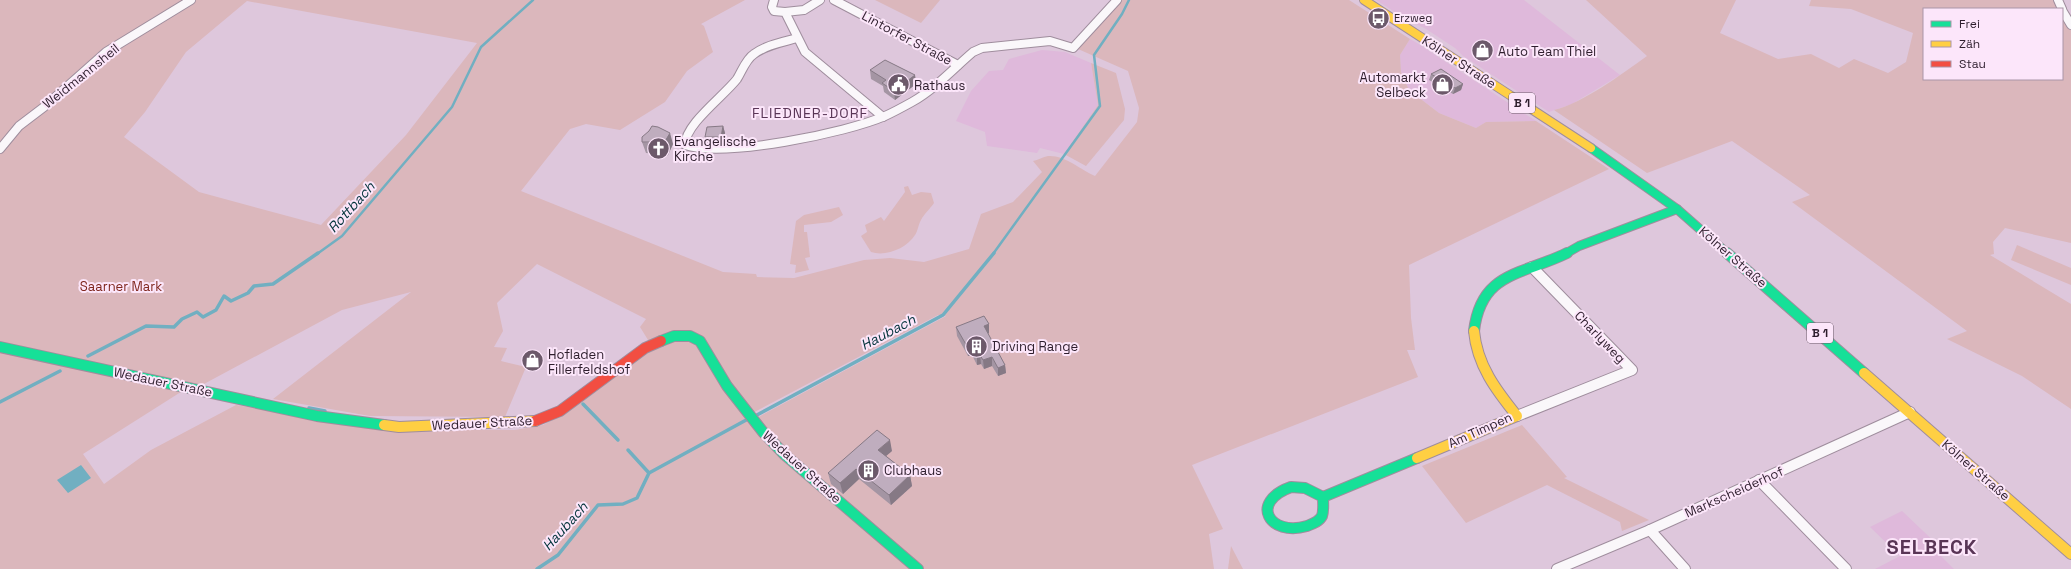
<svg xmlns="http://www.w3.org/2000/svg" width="2071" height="569" font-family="'Space Grotesk',sans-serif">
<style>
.built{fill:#dfb9db}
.green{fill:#dbb7bc;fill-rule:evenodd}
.water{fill:#71afc1}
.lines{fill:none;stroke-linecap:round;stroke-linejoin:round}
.stream-far1{stroke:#71afc1;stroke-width:2.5}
.stream{stroke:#71afc1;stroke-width:3.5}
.street-far1-casing{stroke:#9f8d9d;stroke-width:10}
.street-casing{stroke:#9f8d9d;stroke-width:12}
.fast-far1-casing{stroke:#9f8d9d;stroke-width:10}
.fast-casing{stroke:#9f8d9d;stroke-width:12}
.slow-far1-casing{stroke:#9f8d9d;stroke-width:10}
.slow-casing{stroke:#9f8d9d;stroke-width:12}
.jam-casing{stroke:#9f8d9d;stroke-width:12}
.street-far1{stroke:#faf7fa;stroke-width:8}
.street{stroke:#faf7fa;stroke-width:10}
.fast-far1{stroke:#16e098;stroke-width:8}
.fast{stroke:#16e098;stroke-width:10}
.slow-far1{stroke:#ffcf43;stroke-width:8}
.slow{stroke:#ffcf43;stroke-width:10}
.jam{stroke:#f24e42;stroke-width:10}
.wall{fill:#a495a3}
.shaded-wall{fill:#867985}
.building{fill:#bfadbe;stroke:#867985}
.labels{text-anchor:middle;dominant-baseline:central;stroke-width:4;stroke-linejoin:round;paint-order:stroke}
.far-poi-label{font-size:11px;fill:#2e1e2d;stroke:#fce6fa;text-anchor:start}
.shield{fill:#fce6fa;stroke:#6c5a6a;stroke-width:1}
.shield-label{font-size:12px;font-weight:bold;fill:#2e1e2d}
.street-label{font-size:13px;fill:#2e1e2d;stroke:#fce6fa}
.poi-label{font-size:13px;fill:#2e1e2d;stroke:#fce6fa;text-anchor:start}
.park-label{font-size:13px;fill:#7f261d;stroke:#fce6fa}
.neighbourhood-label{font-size:14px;letter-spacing:1px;fill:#593556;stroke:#fce6fa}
.water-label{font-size:14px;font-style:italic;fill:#02333a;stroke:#fce6fa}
.near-district-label{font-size:20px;font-weight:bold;letter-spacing:1px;fill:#593556;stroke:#fce6fa}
</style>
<rect width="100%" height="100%" fill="#dec7dc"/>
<g class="built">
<path d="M1376 0H1524L1620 75 1572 104 1549 112 1463 56 1455 48 1426 29 1401 16Z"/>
<path d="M1410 39 1417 43 1536 121 1486 122 1476 128 1439 113 1409 90 1401 72 1400 55Z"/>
<path d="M1042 50 1065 52 1091 63 1098 105 1064 154 1040 148 1037 153 987 146 985 132 956 121 971 91 989 71 1003 70 1009 59Z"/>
<path d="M1902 511 1942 549 1937 552 1954 569H1875L1900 556 1870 527Z"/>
</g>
<g class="green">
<path d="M0 0H745L701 24 704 26 713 52 687 71 665 102 620 130 586 124 570 129 521 191 723 272 756 274 757 277 794 278 864 260 890 258 924 262 969 249 981 214 1013 202 1042 172 1033 161C1038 160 1043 157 1048 156 1065 155 1081 170 1095 176L1137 122 1139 108 1128 71 1078 49 1121 0H1349L1410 39 1400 55 1401 72 1409 90 1439 113 1476 128 1486 122 1536 121 1609 169 1409 265 1411 318 1415 350H1407L1418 377 1192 465 1223 529 1209 534 1214 569H0ZM247 1 477 43 406 135 321 225 199 192 124 137 145 112 186 52ZM537 264 646 319 640 327 653 348 564 414 543 425 515 430 402 429 360 426 236 405 151 450 104 484 83 454 184 390 189 392 342 310 411 292 273 399 370 416 505 417 526 367 501 361 507 348 494 347 503 331 497 303ZM938 315 946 316 749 422 745 417Z"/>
<path d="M875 0H940L921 23Z"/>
<path d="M1586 0H1736L1720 33 1778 59 1811 54 1839 68 1854 59 1888 73 1906 62 1913 33 1851 9 1809 6 1811 0H2063V7L2071 20V243L2005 228 1993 242 1994 254 1990 255 2071 304V409L2022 376 1947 339 1967 331 1792 202 1810 195 1732 141 1647 173 1554 110C1583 103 1622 74 1647 56ZM1924 9H2062V79H1924Z"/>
<path d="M1091 63 1116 73 1125 109 1124 120 1086 166 1064 154 1098 105Z"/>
<path d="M908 186 912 195 921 192 931 193 934 203C930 209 924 214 921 220 918 225 918 231 915 235 907 248 886 257 871 252L861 236 867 232 865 225 881 217 884 221 905 192 904 187Z"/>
<path d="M839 207 843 215 831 222 804 225V232H807L810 257 805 258 809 270 795 273 796 265 790 264 796 221 804 215Z"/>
<path d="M2017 245 2071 268V285L2011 260Z"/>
<path d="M1522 425 1567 477 1564 478 1649 520 1622 531 1620 522 1547 485 1466 523 1422 466Z"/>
<path d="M1231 546 1243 569H1228Z"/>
</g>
<path class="water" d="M81 465 91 478 68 493 57 480Z"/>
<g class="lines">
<g class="stream-far1">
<path d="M317 254 342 236 452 107 481 47 533 0"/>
<path d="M993 254 1100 106 1094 55 1122 14 1129 0"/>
</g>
<g class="stream">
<path d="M88 356 146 326 174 327 182 319 197 312 203 317 216 310 224 296 231 301 248 293 254 286 273 284 318 253"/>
<path d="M0 402 60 371"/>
<path d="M583 404 618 440"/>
<path d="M309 408 325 411"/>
<path d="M755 416 943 315 994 253"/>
<path d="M628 450 649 473"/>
<path d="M537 569 558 555 598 505 623 504 637 498 649 473 748 419"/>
</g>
<defs>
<g id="street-far1">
<path d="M774 0 772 7 774 11 785 12 805 52 883 117"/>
<path d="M834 0 958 65"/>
<path d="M2058 0 2062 9"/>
<path d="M2062 10 2071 25"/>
<path d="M785 12 804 10 820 0"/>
<path d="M797 38C783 42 766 45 754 54 746 59 742 71 737 79 724 96 685 124 685 145 724 158 846 133 885 116 894 112 903 107 912 102 935 89 953 69 973 52L982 48 1050 41 1073 48 1117 0"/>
<path d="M0 149 19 126 44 107 106 52 191 0"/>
</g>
<g id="street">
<path d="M1517 416 1632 370 1532 267"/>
<path d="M1759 480 1846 569"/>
<path d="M1650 530 1685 569"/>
<path d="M1557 569 1650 530 1910 412"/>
</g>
<g id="fast-far1">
<path d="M1591 148 1677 209 1728 254"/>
<path d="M1565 254 1579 246 1677 209"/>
</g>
<g id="fast">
<path d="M1727 253 1864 373"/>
<path d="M1474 331C1481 271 1523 275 1567 253"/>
<path d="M661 341 674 336H690L700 341 727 386 763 432 785 455 918 569"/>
<path d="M0 347 317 416 384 425"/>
<path d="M1291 487 1305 488 1323 497C1323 503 1324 510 1322 516 1319 522 1312 524 1307 526 1269 537 1249 502 1291 487Z"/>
<path d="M1323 497 1417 458"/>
</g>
<path id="slow-far1" d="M1364 0 1591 148"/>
<g id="slow">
<path d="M1864 373 2071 554"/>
<path d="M384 425 399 427 535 421"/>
<path d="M1417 458 1517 416C1496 390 1477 365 1474 331"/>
</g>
<path id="jam" d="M535 421 560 411 645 348 661 341"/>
</defs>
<use href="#street-far1" class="street-far1-casing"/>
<use href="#street" class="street-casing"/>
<use href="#fast-far1" class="fast-far1-casing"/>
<use href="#fast" class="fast-casing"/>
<use href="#slow-far1" class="slow-far1-casing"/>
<use href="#slow" class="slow-casing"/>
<use href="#jam" class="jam-casing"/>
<use href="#street-far1" class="street-far1"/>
<use href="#street" class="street"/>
<use href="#fast-far1" class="fast-far1"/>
<use href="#fast" class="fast"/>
<use href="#slow-far1" class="slow-far1"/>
<use href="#slow" class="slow"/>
<use href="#jam" class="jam"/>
</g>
<g class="wall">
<path d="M870 70 915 75 916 84 895 100 884 92 883 86 871 79Z"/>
<path d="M1431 74 1463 84 1461 90 1453 94 1429 80Z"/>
<path d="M723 126 725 133 723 143H707L705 137Z"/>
<path d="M642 142 673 144 668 155 662 158 657 154 646 153Z"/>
<path d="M956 327 989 333 988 334 1005 365 1006 373 998 376 992 366 984 369 981 364 977 365 972 355 968 356 957 336Z"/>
<path d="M892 451 886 456 910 475 912 486 891 505 859 479 843 494 831 484 828 473Z"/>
</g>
<g class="shaded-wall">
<path d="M915 75 916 84 895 100 894 91Z"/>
<path d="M1463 84 1461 90 1453 94 1455 88Z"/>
<path d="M723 126 725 133 723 143 721 137Z"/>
<path d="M670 133 673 144 668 155 662 158 658 146Z"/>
<path d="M989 324V333L984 335V326Z"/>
<path d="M971 347 972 355 968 356V348Z"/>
<path d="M980 355 981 364 977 365V356Z"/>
<path d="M992 357V366L984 369 983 360Z"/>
<path d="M1005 365 1006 373 998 376V368Z"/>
<path d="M890 440 892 451 880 461 878 450Z"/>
<path d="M856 469 859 479 843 494 840 483Z"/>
<path d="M910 475 912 486 891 505 889 495Z"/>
</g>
<g class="building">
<path d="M885 60 915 75 894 91 882 83 886 80 870 70Z"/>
<path d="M1441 69 1463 84 1455 88 1431 74Z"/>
<path d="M652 126 658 127 670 133 664 143 658 146 653 142H642V137L649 131Z"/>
<path d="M723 126 721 137H705L707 127Z"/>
<path d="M984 316 989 324 984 326 1005 365 998 368 992 357 983 360 980 355 977 356 971 347 968 348 956 327Z"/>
<path d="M877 430 890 440 878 450 910 475 889 495 856 469 840 483 828 473Z"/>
</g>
<defs>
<symbol id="bus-disc" viewBox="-11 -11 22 22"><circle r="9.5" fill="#6c596a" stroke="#fce6fa"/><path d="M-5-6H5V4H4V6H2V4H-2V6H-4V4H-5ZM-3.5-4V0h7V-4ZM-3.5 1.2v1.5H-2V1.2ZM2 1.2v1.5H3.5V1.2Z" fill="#fff"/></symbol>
<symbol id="shop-disc" viewBox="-11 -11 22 22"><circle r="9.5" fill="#6c596a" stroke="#fce6fa"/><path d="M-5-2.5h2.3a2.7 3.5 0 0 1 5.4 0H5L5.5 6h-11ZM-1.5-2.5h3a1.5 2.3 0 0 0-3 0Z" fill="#fff"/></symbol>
<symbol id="civic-disc" viewBox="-11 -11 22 22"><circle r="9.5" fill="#6c596a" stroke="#fce6fa"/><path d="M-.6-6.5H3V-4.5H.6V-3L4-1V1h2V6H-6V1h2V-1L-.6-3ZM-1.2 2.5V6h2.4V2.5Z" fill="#fff"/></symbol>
<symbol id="church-disc" viewBox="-11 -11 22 22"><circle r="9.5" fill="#6c596a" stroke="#fce6fa"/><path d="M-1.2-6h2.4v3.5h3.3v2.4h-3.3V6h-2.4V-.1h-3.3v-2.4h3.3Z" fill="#fff"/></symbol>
<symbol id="building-disc" viewBox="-11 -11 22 22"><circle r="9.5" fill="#6c596a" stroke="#fce6fa"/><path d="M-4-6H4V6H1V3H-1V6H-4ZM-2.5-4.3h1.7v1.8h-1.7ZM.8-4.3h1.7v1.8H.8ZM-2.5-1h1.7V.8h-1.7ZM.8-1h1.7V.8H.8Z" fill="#fff"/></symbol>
</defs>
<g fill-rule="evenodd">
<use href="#bus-disc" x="1366" y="6" width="25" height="25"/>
<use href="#shop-disc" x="1470" y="38" width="25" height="25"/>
<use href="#shop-disc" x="1430" y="72" width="25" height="25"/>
<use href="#civic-disc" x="886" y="72" width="25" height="25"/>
<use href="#church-disc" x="646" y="136" width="25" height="25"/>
<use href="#building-disc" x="964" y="334" width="25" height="25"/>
<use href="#shop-disc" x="520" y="348" width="25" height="25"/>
<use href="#building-disc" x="856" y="458" width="25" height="25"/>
</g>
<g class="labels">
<g class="far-poi-label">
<text x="1394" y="18">Erzweg</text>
</g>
<g class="shield">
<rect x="1509" y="93" width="26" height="20" rx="3"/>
<rect x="1807" y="323" width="26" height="20" rx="3"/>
</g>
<g class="shield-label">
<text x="1522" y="103">B 1</text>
<text x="1820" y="333">B 1</text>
</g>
<g class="street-label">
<text transform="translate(907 38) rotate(28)">Lintorfer Straße</text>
<text transform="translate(1459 62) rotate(33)">Kölner Straße</text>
<text transform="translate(81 76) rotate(-39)">Weidmannsheil</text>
<text transform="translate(1733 257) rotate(41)">Kölner Straße</text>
<text transform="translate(1600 337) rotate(46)">Charlyweg</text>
<text transform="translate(163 382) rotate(12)">Wedauer Straße</text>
<text transform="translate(482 423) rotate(-3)">Wedauer Straße</text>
<text transform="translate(1480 430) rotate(-24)">Am Timpen</text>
<text transform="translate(802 467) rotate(42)">Wedauer Straße</text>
<text transform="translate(1976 470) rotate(41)">Kölner Straße</text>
<text transform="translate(1734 492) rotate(-24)">Markscheiderhof</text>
</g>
<g class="poi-label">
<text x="1498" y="51">Auto Team Thiel</text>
<text x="1426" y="77" text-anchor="end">Automarkt<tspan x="1426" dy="15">Selbeck</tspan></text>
<text x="914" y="85">Rathaus</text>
<text x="674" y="141">Evangelische<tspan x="674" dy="15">Kirche</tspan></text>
<text x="992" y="346">Driving Range</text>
<text x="548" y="354">Hofladen<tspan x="548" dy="15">Fillerfeldshof</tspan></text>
<text x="884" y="470">Clubhaus</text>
</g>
<g class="park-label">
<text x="121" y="286">Saarner Mark</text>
</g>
<g class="neighbourhood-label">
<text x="810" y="113">FLIEDNER-DORF</text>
</g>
<g class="water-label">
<text transform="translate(351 207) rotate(-48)">Rottbach</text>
<text transform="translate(888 332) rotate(-28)">Haubach</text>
<text transform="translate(565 526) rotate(-48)">Haubach</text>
</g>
<g class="near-district-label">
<text x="1932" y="547">SELBECK</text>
</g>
</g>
<rect x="1923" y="8" width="140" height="72" fill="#fce6fa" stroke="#aa96a8"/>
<rect x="1931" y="21" width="20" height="6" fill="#16e098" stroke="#aa96a8"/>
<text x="1959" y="28" font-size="12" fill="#2e1e2d">Frei</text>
<rect x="1931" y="41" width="20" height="6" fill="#ffcf43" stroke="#aa96a8"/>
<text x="1959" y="48" font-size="12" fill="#2e1e2d">Zäh</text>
<rect x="1931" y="61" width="20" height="6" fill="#f24e42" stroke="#aa96a8"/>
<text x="1959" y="68" font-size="12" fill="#2e1e2d">Stau</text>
</svg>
